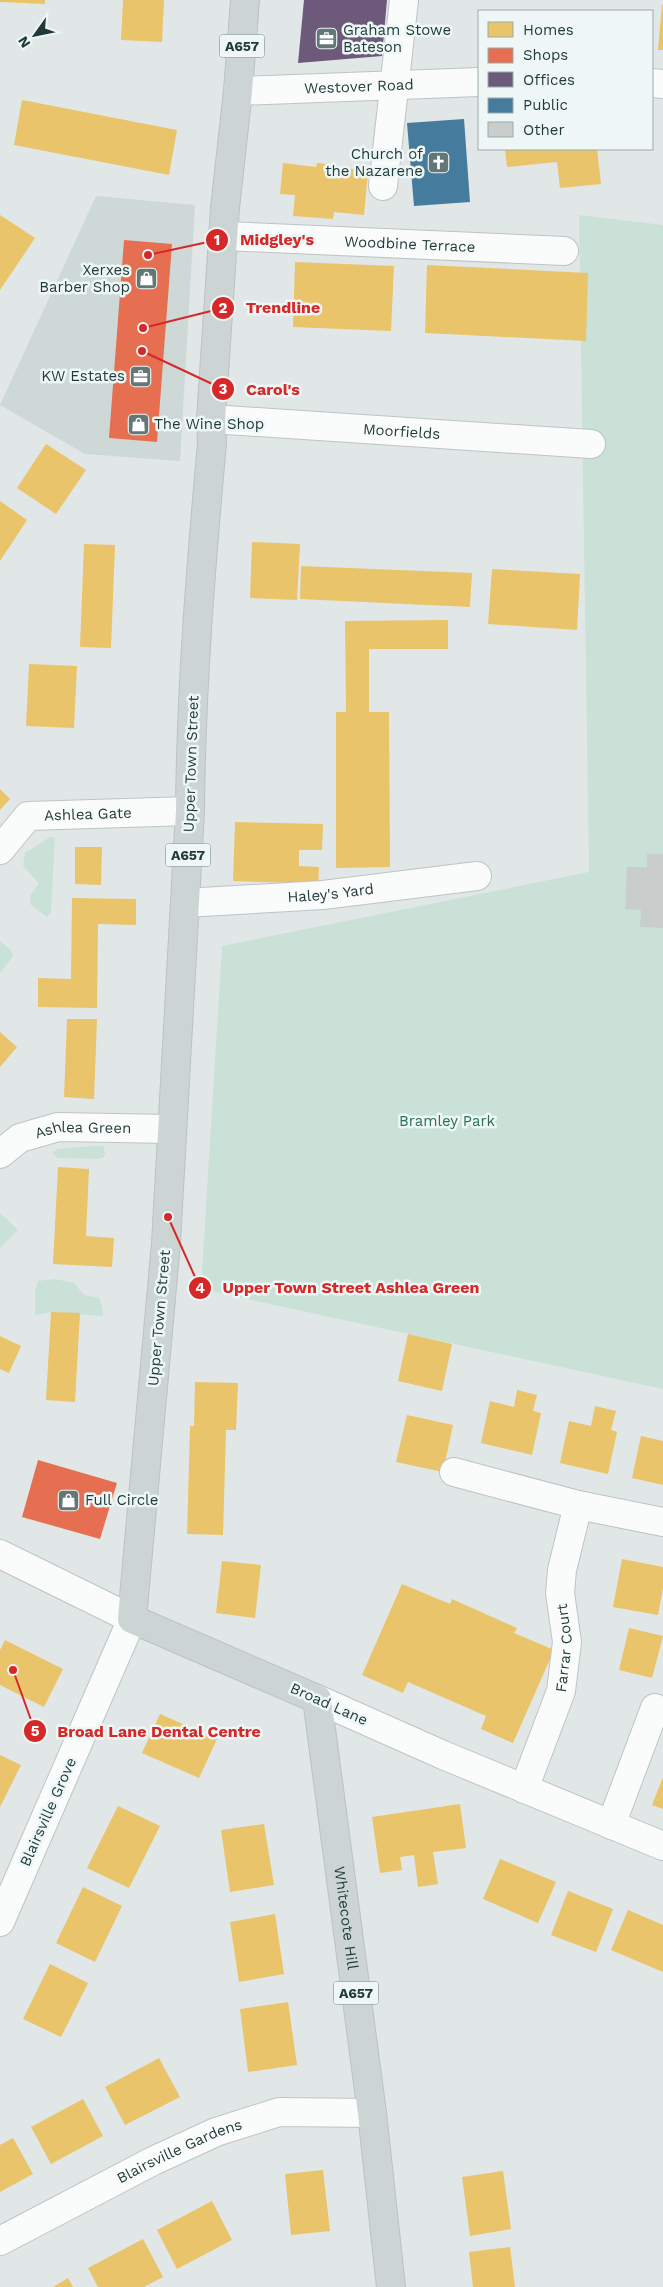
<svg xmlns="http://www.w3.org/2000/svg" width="663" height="2287" font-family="'Work Sans',sans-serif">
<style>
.built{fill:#ced9d7}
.green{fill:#c9e1d7}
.homes{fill:#e9c46a}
.shops{fill:#e76f51}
.offices{fill:#6d597a}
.public{fill:#457b9d}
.building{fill:#c9cecd}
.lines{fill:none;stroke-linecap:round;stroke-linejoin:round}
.minor-casing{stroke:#bec4c3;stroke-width:30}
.major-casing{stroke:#bbc4c3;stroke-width:30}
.minor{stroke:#fafbfb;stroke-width:28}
.major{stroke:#ccd4d4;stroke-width:28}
.labels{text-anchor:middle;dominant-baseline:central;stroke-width:5;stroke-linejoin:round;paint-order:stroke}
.shield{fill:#eef7f5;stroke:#5d7371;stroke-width:1}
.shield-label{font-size:14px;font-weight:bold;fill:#1f3a39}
.poi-label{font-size:15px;fill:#1f3a39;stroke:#eef7f5;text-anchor:start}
.street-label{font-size:15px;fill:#1f3a39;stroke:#eef7f5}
.park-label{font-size:15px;fill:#297256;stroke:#eef7f5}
.leader{fill:none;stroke:#d62828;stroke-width:2}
.callout-dot{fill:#d62828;stroke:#eef7f5;stroke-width:2}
.mark-label{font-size:15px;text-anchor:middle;font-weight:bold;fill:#fff}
.callout-label{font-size:16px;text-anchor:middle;font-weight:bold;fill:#d62828;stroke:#eef7f5;stroke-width:5;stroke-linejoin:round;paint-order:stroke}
</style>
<rect width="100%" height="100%" fill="#e1e7e6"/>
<path class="built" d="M96 196 195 205 180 461 85 454 0 405Z"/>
<g class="green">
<path d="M579 215 663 225V1389L201 1289 222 946 589 872Z"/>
<path d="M50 837H55L51 912 47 917 31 905 30 896 39 883 23 866 25 853Z"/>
<path d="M0 941 11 950 13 956 0 973Z"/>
<path d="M93 1146H103L105 1152 104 1157 98 1159 58 1158 52 1153 58 1149Z"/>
<path d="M0 1213 18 1230 0 1248Z"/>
<path d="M55 1279 74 1283 84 1295 99 1298 102 1306 103 1316 51 1312 35 1315V1291L38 1281Z"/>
</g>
<g class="homes">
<path d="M0 0H45V4L0 2Z"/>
<path d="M123 0H164L162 42 121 40Z"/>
<path d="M662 4 663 5V50H658Z"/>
<path d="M22 100 177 130 169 175 14 145Z"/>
<path d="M505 149H597L601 184 560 188 557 162 507 167Z"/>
<path d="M283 163 316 167 317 163 338 165V167L368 171 364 215 334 212 333 219 293 216 295 195 280 194Z"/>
<path d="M0 215 35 238 0 290Z"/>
<path d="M295 262 394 266 391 331 293 327Z"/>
<path d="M427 265 588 273 586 341 425 333Z"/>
<path d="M46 444 86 470 56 514 17 488Z"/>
<path d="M0 501 27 520 0 561Z"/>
<path d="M252 542 300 544 297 600 250 598Z"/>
<path d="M84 544 115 545 111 648 80 647Z"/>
<path d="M301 566 472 573 470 607 300 599Z"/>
<path d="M492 569 580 574 577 630 488 624Z"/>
<path d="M448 620V649H369V712H389L390 867 336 868V712H346L345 621Z"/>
<path d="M29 664 77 666 74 728 26 726Z"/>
<path d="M0 789 10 799 0 810Z"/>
<path d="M235 822 323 824 322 850H299V866L319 867 318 891 293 883 233 881Z"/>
<path d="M75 847H102L101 885 75 884Z"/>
<path d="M72 898 136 899V925L98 924 97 1008 38 1007V978L71 979Z"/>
<path d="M67 1019H97L94 1099 64 1097Z"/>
<path d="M0 1032 17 1047 0 1067Z"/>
<path d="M58 1167 89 1169 86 1236 114 1238 112 1267 53 1264Z"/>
<path d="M51 1312 80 1313 75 1402 46 1400Z"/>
<path d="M408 1334 452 1344 442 1391 398 1381Z"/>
<path d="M0 1336 21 1346 9 1373 0 1369Z"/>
<path d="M195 1382 238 1383 236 1430H226L223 1535 187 1534 190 1426H194Z"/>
<path d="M517 1390 537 1395 533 1411 541 1413 532 1455 481 1443 490 1401 514 1407Z"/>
<path d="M595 1406 616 1411 611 1430 617 1432 608 1474 560 1463 569 1421 591 1426Z"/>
<path d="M407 1415 453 1425 443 1472 396 1462Z"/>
<path d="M641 1436 663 1441V1485L632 1478Z"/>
<path d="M622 1559 663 1567V1588L658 1615 613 1607Z"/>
<path d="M222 1561 261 1565 255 1618 216 1613Z"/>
<path d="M402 1584 450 1604 452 1599 517 1628 514 1633 554 1650 513 1743 481 1729 486 1716 408 1682 403 1693 362 1675Z"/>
<path d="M629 1628 663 1636 652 1678 619 1670Z"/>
<path d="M5 1640 63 1669 44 1707 0 1685V1650Z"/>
<path d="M160 1714 217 1739 199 1778 142 1753Z"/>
<path d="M0 1755 21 1765 0 1807Z"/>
<path d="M663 1777V1809L652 1805Z"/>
<path d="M460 1804 466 1848 433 1852 438 1884 418 1887 414 1855 400 1857 402 1870 380 1873 372 1817Z"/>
<path d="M118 1806 160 1826 129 1888 87 1868Z"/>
<path d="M264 1824 274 1885 230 1892 221 1830Z"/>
<path d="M500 1859 556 1882 538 1923 483 1899Z"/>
<path d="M83 1887 122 1906 95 1962 56 1943Z"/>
<path d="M568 1891 613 1909 596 1952 551 1935Z"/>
<path d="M628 1910 663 1925V1972L611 1950Z"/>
<path d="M275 1914 284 1974 239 1982 230 1922Z"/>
<path d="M50 1964 88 1983 61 2037 23 2019Z"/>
<path d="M288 2002 297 2065 248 2072 240 2009Z"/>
<path d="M159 2058 180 2097 125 2125 105 2087Z"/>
<path d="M83 2099 103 2136 51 2164 31 2127Z"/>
<path d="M13 2138 33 2174 0 2192V2145Z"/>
<path d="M323 2170 330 2231 291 2235 285 2174Z"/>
<path d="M503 2171 511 2229 470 2236 462 2177Z"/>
<path d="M212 2201 232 2240 177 2269 157 2230Z"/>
<path d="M143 2239 163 2277 144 2287H98L88 2268Z"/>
<path d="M510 2247 515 2287H473L469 2252Z"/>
<path d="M68 2278 73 2287H53Z"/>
</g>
<g class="shops">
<path d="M124 240 172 244 157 442 109 438Z"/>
<path d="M38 1460 117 1483 100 1539 22 1517Z"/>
</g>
<path class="offices" d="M304 0H387L382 56 298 63Z"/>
<path class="public" d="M464 119 470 202 414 206 407 123Z"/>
<path class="building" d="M647 854H663V928L640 927 641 910 625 909 627 867H647Z"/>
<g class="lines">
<defs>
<g id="minor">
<path d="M652 83 663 84"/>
<path id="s1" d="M238 91 479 82"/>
<path d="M383 186 404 0"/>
<path id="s2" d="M225 236 564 251"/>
<path id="s3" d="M211 419 591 444"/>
<path id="s4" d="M0 850 28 816 190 811"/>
<path id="s5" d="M185 903 323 895 477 876"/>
<path id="s6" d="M0 1154 20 1138 58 1127 172 1129"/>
<path d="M454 1472 578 1505"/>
<path d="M0 1554 132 1619 0 1922"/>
<path d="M317 1699 443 1755 663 1846"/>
<path id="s7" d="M524 1789 561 1691 567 1642 560 1593 562 1570 578 1505 663 1522"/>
<path d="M611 1825 655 1708"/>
<path id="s8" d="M0 2241 153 2161 216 2132 279 2112 372 2113"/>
</g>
<g id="major">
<path id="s9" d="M245 0 238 91 225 208 211 419 212 443C201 565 191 688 190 811L166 1243 132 1619 317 1699 372 2113 391 2287"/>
</g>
</defs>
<use href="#minor" class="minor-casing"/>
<use href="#major" class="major-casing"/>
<use href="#minor" class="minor"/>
<use href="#major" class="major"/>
</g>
<defs>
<symbol id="office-square" viewBox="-11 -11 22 22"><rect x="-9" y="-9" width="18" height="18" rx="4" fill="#637776" stroke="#eef7f5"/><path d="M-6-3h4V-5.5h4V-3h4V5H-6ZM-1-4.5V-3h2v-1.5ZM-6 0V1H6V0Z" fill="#fff"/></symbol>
<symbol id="church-square" viewBox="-11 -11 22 22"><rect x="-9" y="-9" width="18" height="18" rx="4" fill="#637776" stroke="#eef7f5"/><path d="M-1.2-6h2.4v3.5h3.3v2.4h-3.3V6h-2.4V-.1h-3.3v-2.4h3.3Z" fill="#fff"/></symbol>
<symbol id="shop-square" viewBox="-11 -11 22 22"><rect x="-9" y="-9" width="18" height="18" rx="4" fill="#637776" stroke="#eef7f5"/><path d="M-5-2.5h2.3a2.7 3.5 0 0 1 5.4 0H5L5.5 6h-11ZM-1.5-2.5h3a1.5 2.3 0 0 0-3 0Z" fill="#fff"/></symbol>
</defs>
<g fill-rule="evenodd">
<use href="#office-square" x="314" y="26" width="25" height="25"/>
<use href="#church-square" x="426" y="150" width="25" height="25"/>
<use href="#shop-square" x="134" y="266" width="25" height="25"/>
<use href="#office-square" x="128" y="364" width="25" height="25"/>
<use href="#shop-square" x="126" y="412" width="25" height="25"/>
<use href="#shop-square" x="56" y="1488" width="25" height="25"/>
</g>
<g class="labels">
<g class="shield">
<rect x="219.5" y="34.5" width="45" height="23" rx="4"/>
<rect x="165.5" y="843.5" width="45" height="23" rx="4"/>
<rect x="333.5" y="1981.5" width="45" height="23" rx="4"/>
</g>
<g class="shield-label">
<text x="242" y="46">A657</text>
<text x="188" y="855">A657</text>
<text x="356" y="1993">A657</text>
</g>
<g class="poi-label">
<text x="343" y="30">Graham Stowe<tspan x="343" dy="17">Bateson</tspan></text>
<text x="423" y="154" text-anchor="end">Church of<tspan x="423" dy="17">the Nazarene</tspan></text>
<text x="130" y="270" text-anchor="end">Xerxes<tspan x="130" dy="17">Barber Shop</tspan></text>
<text x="125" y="376" text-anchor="end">KW Estates</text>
<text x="154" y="424">The Wine Shop</text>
<text x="85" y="1500">Full Circle</text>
</g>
<g class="street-label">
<text stroke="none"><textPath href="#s1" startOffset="121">Westover Road</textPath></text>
<text stroke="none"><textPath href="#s2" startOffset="185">Woodbine Terrace</textPath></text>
<text stroke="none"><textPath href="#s3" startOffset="191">Moorfields</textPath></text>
<text transform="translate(191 764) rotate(-88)">Upper Town Street</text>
<text stroke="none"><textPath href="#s4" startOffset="104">Ashlea Gate</textPath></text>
<text stroke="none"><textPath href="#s5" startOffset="146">Haley's Yard</textPath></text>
<text stroke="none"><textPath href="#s6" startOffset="90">Ashlea Green</textPath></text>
<text transform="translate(159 1318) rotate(-85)">Upper Town Street</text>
<text stroke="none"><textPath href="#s7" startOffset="148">Farrar Court</textPath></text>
<text transform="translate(329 1704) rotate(24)">Broad Lane</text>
<text transform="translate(48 1812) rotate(-66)">Blairsville Grove</text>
<text stroke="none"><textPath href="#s9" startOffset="2046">Whitecote Hill</textPath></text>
<text stroke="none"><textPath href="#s8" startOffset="201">Blairsville Gardens</textPath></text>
</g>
<g class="park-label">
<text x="447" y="1121">Bramley Park</text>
</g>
</g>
<path class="leader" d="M148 255L217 240M143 328L223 308M142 351L223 389M168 1217L200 1288M13 1670L35 1731"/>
<g class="callout-dot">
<circle cx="148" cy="255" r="5"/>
<circle cx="143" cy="328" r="5"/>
<circle cx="142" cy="351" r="5"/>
<circle cx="168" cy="1217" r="5"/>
<circle cx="13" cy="1670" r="5"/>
<circle cx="217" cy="240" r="12"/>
<circle cx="223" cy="308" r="12"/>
<circle cx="223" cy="389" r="12"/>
<circle cx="200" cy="1288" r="12"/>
<circle cx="35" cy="1731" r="12"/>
</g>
<g class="mark-label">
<text x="217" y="245">1</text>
<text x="223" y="313">2</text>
<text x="223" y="394">3</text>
<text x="200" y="1293">4</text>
<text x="35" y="1736">5</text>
</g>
<g class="callout-label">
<text x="277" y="245">Midgley's</text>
<text x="283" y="313">Trendline</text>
<text x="273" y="395">Carol's</text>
<text x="351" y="1293">Upper Town Street Ashlea Green</text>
<text x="159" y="1737">Broad Lane Dental Centre</text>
</g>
<rect x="478" y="10" width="175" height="140" fill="#eef7f5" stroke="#9babaa"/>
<rect x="488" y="22" width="25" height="15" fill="#e9c46a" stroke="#9babaa"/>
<text x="523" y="35" font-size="15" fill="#1f3a39">Homes</text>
<rect x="488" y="48" width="25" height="15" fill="#e76f51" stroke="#9babaa"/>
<text x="523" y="60" font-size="15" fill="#1f3a39">Shops</text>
<rect x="488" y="72" width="25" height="15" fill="#6d597a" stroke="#9babaa"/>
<text x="523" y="85" font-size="15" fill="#1f3a39">Offices</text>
<rect x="488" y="98" width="25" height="15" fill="#457b9d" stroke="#9babaa"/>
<text x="523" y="110" font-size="15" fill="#1f3a39">Public</text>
<rect x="488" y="122" width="25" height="15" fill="#c9cecd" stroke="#9babaa"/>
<text x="523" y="135" font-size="15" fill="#1f3a39">Other</text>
<g transform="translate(35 35) rotate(237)" stroke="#eef7f5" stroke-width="4" paint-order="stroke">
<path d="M0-4L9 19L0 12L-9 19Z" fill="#1f3a39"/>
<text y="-8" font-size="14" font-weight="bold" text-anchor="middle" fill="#1f3a39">N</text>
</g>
</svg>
